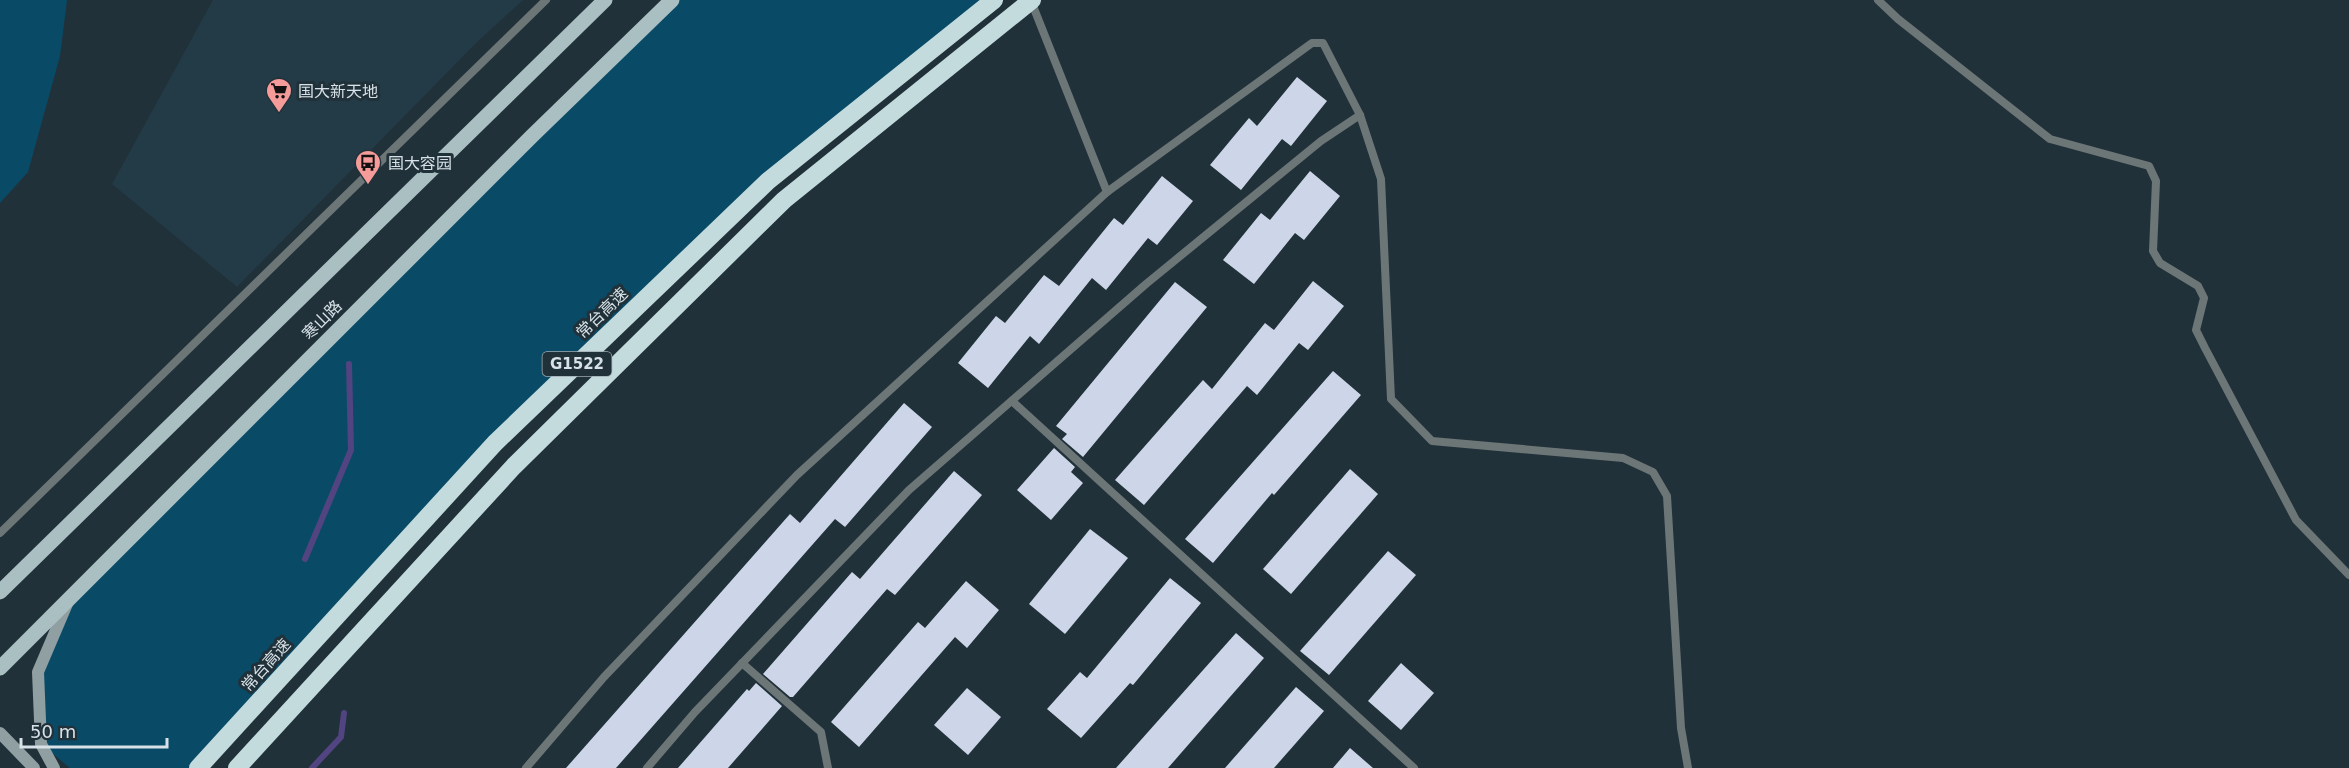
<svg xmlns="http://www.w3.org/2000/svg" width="2349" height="768" font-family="'DejaVu Sans','Noto Sans SC',sans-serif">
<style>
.built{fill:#233a47}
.green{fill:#094b67}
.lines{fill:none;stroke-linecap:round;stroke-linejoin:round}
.stream{stroke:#524481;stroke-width:6}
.building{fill:#cdd6e8}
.lane{stroke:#6d7677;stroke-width:8}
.secondary{stroke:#909fa1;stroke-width:12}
.primary{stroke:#aabfc1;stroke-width:15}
.highway{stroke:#c3dbdd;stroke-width:18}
.labels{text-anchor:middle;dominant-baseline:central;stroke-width:6;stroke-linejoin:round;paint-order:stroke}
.shield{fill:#213139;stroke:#a0acb3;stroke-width:1.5}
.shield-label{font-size:15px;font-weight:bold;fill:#d7e1e7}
.poi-label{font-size:16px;fill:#d7e1e7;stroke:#213139;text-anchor:start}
.street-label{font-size:16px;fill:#d7e1e7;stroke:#213139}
</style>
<rect width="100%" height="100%" fill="#213139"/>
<path class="built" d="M213 0H523L476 43 237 287 112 184Z"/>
<g class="green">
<path d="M0 0H67L60 56 28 172 0 203Z"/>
<path d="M672 0H994L768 181 495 443 198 768H70L41 744 38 672 68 600Z"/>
</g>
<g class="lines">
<g class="stream">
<path d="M305 559 351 450 349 364"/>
<path d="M312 768 341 737 344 713"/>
</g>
</g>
<g class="building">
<path d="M1297 77 1327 101 1291 146 1282 139 1241 190 1210 165 1249 118 1257 126Z"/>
<path d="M1310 171 1340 196 1304 240 1295 233 1254 284 1223 260 1261 213 1270 220Z"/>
<path d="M1162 176 1193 201 1157 245 1148 238 1106 290 1092 278 1039 344 1030 336 988 388 958 363 996 316 1005 323 1044 275 1059 286 1114 218 1123 225Z"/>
<path d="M1313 281 1344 306 1308 350 1299 343 1257 395 1247 386 1144 505 1115 480 1203 380 1212 389 1265 323 1274 330Z"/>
<path d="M1175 282 1207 307 1083 457 1062 439 1067 434 1056 426Z"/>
<path d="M1333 371 1361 395 1274 495 1272 493 1213 563 1185 539Z"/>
<path d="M904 403 932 427 845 527 835 519 616 768H566L790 514 800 523Z"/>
<path d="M1054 448 1075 467 1071 472 1083 483 1051 520 1017 490Z"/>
<path d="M1350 469 1378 494 1291 594 1263 569Z"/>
<path d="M954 471 982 495 895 595 887 589 793 697H790L763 674 852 572 860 579Z"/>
<path d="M1090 529 1128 558 1065 634 1029 604Z"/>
<path d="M1388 551 1416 575 1329 675 1300 651Z"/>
<path d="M1170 578 1201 603 1133 685 1130 683 1081 738 1047 709 1080 672 1087 678Z"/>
<path d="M966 581 999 610 967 648 955 637 859 747 831 722 918 622 925 628Z"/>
<path d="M1236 633 1264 658 1168 768H1116Z"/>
<path d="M1401 663 1434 693 1401 730 1368 701Z"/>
<path d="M756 683 782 706 728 768H678L747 689 749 691Z"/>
<path d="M1296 687 1324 711 1274 768H1225Z"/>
<path d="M967 688 1001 717 968 755 934 725Z"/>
<path d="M1350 748 1373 768H1333Z"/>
</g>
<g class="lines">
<g class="lane">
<path d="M1878 0 1898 19 2050 139 2149 166 2156 181 2153 251 2160 263 2198 286 2204 298 2196 330 2205 348 2296 520 2349 575"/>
<path d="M1031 1 1107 192"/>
<path d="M1012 401 1414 768"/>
<path d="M0 533 546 0"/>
<path d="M742 663 821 732 828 768"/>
<path d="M526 768 604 677 797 475 1107 192 1312 43H1323L1360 115 1381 179 1391 399 1432 441 1623 458 1653 472 1667 496 1681 728 1688 768"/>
<path d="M647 768 695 712 909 490 1146 284 1321 141 1360 115"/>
</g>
<g class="secondary">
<path d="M0 733 34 768"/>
<path d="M54 768 41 744 38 672 67 604"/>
</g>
<g class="primary">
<path d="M0 592 605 0"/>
<path d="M0 668 532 136 672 0"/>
</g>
<g class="highway">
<path d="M198 768 495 443 768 181 994 0"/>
<path d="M237 768 514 466 784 200 1032 0"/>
</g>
</g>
<defs>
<symbol id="supermarket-pin" viewBox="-11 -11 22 30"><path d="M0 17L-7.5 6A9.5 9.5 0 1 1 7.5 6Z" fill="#f59b99" stroke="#213139"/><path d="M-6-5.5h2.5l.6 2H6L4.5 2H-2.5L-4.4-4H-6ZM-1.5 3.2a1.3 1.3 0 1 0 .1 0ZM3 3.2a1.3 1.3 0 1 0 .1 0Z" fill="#111"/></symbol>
<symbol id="bus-pin" viewBox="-11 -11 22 30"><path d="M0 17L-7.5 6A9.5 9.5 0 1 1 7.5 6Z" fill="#f59b99" stroke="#213139"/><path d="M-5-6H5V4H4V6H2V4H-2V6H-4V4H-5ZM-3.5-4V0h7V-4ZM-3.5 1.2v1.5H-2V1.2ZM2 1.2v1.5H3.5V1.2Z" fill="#111"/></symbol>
</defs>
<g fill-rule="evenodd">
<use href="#supermarket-pin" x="264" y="76" width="30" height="40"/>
<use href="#bus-pin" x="353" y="148" width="30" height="40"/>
</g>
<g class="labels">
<rect class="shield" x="542.5" y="352" width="69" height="24" rx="4.5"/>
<g class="shield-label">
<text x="577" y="364">G1522</text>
</g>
<g class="poi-label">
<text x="298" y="91">国大新天地</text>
<text x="388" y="163">国大容园</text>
</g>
<g class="street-label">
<text transform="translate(602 313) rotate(-44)">常台高速</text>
<text transform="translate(322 320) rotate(-45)">寒山路</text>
<text transform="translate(266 665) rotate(-48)">常台高速</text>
</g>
</g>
<path d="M21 738v9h146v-9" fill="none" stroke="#d7e1e7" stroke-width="3"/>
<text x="30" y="738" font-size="18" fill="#d7e1e7" stroke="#213139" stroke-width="4.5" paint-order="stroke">50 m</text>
</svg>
